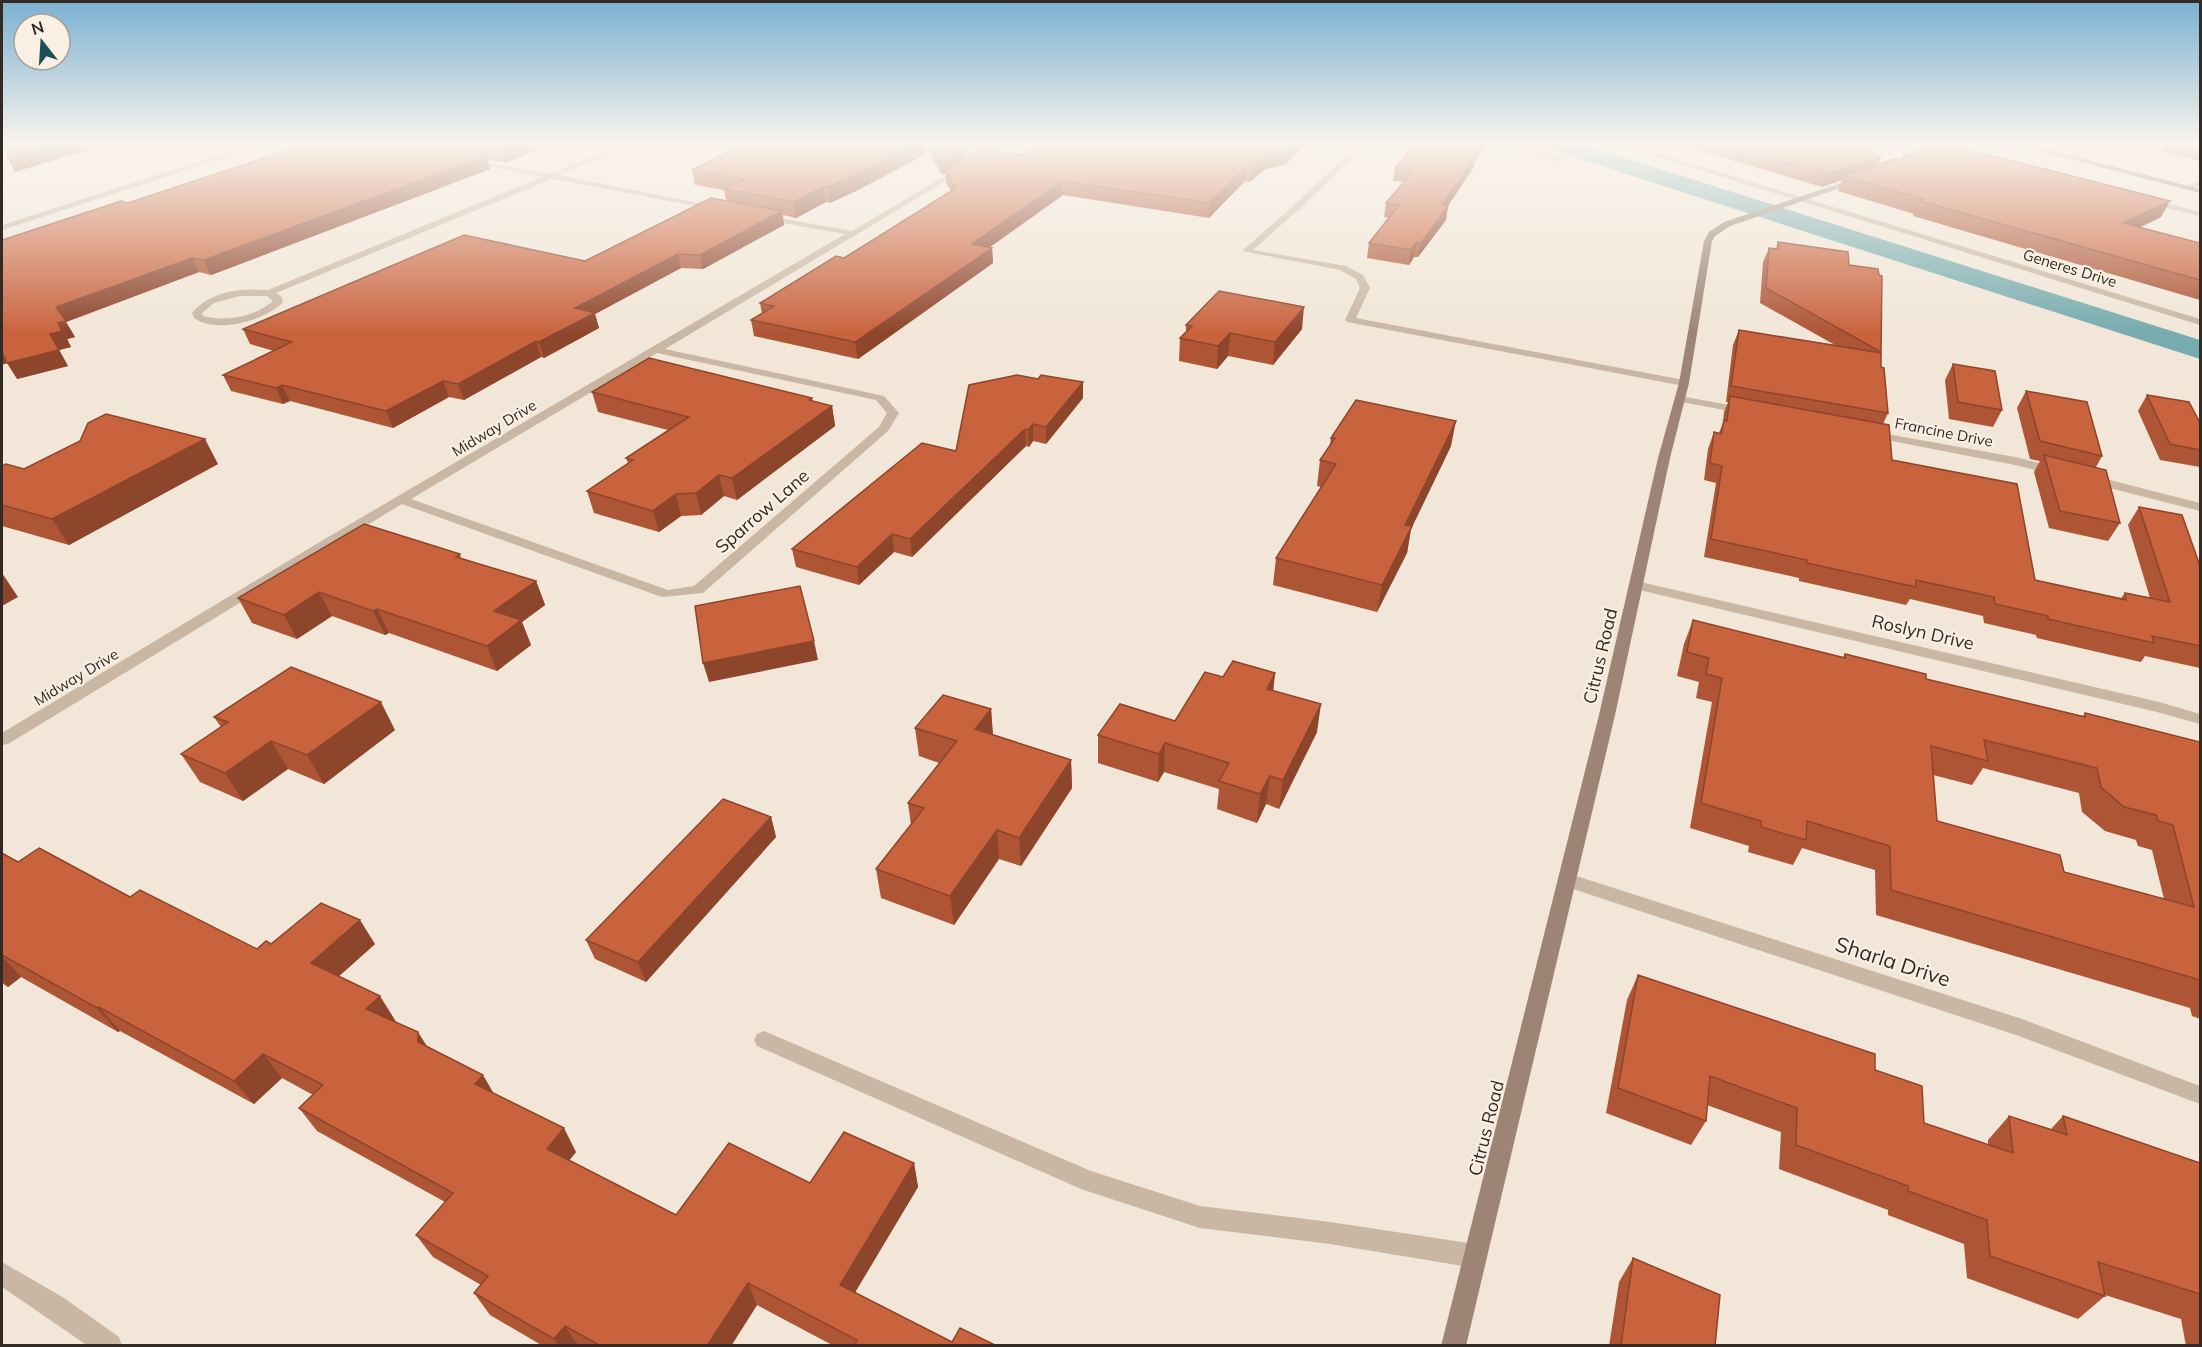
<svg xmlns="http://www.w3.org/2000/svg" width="2202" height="1347" font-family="Mulish,sans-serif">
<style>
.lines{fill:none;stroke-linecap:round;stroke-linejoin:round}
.canal{fill:#76abaf;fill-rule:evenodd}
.lane{fill:#c9b6a3;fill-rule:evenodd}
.street{fill:#c9b6a3;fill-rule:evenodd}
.secondary{fill:#9d8475;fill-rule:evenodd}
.wall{fill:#ad5535;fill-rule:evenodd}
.shaded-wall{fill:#8d452b}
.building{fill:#c9633e;stroke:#8d452b;stroke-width:1.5;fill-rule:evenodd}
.labels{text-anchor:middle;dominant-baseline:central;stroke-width:4.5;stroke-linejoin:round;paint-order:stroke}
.far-street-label{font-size:15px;fill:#342a25;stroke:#f9f0e3}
.street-label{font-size:18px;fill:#342a25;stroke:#f9f0e3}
.near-street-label{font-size:21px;fill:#342a25;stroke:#f9f0e3}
</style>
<rect width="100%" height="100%" fill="#f1e6d7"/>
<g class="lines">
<path class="canal" d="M1549 145H1584L2200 340V359L1552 150Z"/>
<g class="lane">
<path d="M1889 145H1900L1867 158 1868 162 1856 158Z"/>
<path d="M1910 145H1923L1947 153 1943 155Z"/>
<path d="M2090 145H2101L2070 159 2063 157Z"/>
<path d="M2200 180V185L2188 190 2184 188Z"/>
<path d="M2149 199 2200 212V216L2146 203 2145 201Z"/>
<path d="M1292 207 1299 209 1253 250 1346 266 1363 275 1370 288 1356 318 1684 380 1689 383 1684 386 1347 322 1345 320 1360 288 1356 279 1340 270 1242 251Z"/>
<path d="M764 1031 1091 1171 1200 1206 1330 1222 1475 1244 1483 1248 1487 1256 1483 1264 1475 1268 1330 1244 1200 1228 1081 1189 757 1046 754 1040 757 1034Z"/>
</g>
<g class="street">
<path d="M251 145H263L2 230V225Z"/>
<path d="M619 145H629L559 175 722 208 718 210 552 179 276 293 281 296 283 302C265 321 216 334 194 318L192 313C210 291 241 288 268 290L542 177 471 163H468V159L550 174ZM240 296H267L273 301C254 317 227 322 203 316L202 313 214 303Z"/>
<path d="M997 145H1006L665 349 884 396 899 413 888 431 703 593 662 597 402 504 8 744 2 745V733L323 540 845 234 765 220 762 219V215L852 231ZM657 353 876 400 887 413 879 427 694 586 668 590 411 499Z"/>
<path d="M1358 145H1366L1298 211H1292V207Z"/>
<path d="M1511 145H1523L1564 160 1557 162Z"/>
<path d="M1619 145H1631L2200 319V325Z"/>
<path d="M1680 396 1746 408 1752 411 1746 414 1676 401V397Z"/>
<path d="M1870 431 2015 457 2059 468 2061 471 2055 475 2015 465 1866 436 1864 434Z"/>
<path d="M2090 475 2200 503V511L2086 482 2084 479Z"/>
<path d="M1636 581 2159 702 2200 714V724L2157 712 1631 588 1629 585Z"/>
<path d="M1567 873 2022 1019 2200 1086V1104L2019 1036 1561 885 1558 880 1561 875Z"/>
<path d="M2 1262 64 1298 119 1337 122 1346H88L2 1287Z"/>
</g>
<g class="secondary">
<path d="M1956 145H1967L1942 156 1935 154Z"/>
<path d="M2016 145H2030L2200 189V193Z"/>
<path d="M1856 178 1863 180 1730 226 1715 236 1712 241 1689 383 1670 458 1615 715 1466 1346H1441L1599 715 1658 458 1679 383 1704 241 1709 232 1724 222Z"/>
</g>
</g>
<g class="wall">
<path d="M303 145H550L505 163 487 159 490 169 211 275 199 272 66 322 75 337 67 339 71 347 59 350 68 366 17 379 128 203Z"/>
<path d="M929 145H953L966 147 967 157 1022 155 1285 165 1265 169 1250 182 1245 181 1209 218 1063 195 990 247 992 248 993 263 858 359 754 336 751 320 762 314 760 303 844 258 951 191 946 183V173L942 175 930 154Z"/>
<path d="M1680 145H1882L1867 151 1881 157 1877 165 2161 217 2139 228 2200 243V300L1913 216 1914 214 1838 191 1842 180 1822 187Z"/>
<path d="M2166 145H2200V161L2162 152Z"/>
<path d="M926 154 856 191 830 203 826 202 796 218 783 215 784 225 703 269 681 268 595 314 599 328 544 358 541 357 464 400 449 397 393 428 290 401 283 404 231 391 223 375 274 351 250 344 243 329 585 261 726 201 724 190 695 185 692 170Z"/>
<path d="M1475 162 1474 167 1448 206 1446 220 1418 257H1414L1409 265 1367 258 1369 243 1389 218 1384 217 1386 203 1404 182 1393 181 1395 168Z"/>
<path d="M1778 242 1849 265 1881 352V367L1888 413 1883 424 1892 460 2035 580 2121 598 2125 593 2150 598 2128 525 2139 507 2200 566V668L2145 656 2141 662 2037 638 2036 635 1984 623 1983 616 1910 599 1906 605 1799 581V578L1704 557 1716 483 1704 480 1708 449 1714 432 1719 433 1723 423 1724 412 1728 402H1726L1733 345 1739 330 1835 345 1760 303 1763 262 1769 248 1776 249Z"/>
<path d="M1186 325 1302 329 1273 365 1228 356 1217 369 1179 361 1180 338 1186 333Z"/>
<path d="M1953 364 2002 410 1993 427 1949 419 1945 380Z"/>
<path d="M1038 379 1083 382V398L1046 444 1033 441 1029 447 1026 446 912 557 894 552 859 585 796 567 792 549 956 451Z"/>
<path d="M2026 391 2102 456 2096 467 2120 523 2108 541 2049 528 2034 472 2040 461 2030 459 2017 408Z"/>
<path d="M592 392 813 401 832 406 835 426 737 500 724 496 701 515 681 516 659 532 594 513 587 491 628 463 626 458 668 430 598 412Z"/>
<path d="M2147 395 2200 423V467L2160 460 2138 411Z"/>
<path d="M1331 438 1451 446 1411 529 1407 553 1377 612 1273 585 1276 558 1321 487 1317 486 1320 460 1330 445Z"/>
<path d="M218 464 69 545 2 526V466L24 469Z"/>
<path d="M460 554 461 558 536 581 545 605 522 622 531 645 497 671 389 633 385 635 332 616 297 639 252 623 238 598Z"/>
<path d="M1693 620 1843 657 1845 654 1926 679 2083 716 2085 713 2200 742V1019L2192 1016 2190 1008 1876 915 1875 870 1802 848 1793 865 1748 852 1749 846 1690 828 1712 702 1696 698 1699 682 1677 676 1684 644ZM1983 768 2079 793 2082 812 2105 831 2136 840 2138 846 2152 850 2164 899 2064 872 1937 821 1933 775 1972 785Z"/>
<path d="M1275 673 1273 691 1317 732 1279 809 1266 804 1257 823 1217 809 1219 789 1164 772 1158 782 1098 763V735L1175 721 1223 677Z"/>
<path d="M991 709 993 735 1071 760 1072 788 1021 866 999 859 954 925 881 898 876 869 911 825 908 803 939 763 919 756 915 728Z"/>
<path d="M214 717 395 730 324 784 288 769 243 801 200 782 181 754 221 727Z"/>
<path d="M771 817 776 837 646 982 595 959 586 940Z"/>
<path d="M2 853 18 862 130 897 257 949 271 944H375L339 976 428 1047 576 1152 569 1160 676 1215 810 1183 914 1163 918 1187 855 1292 952 1342 997 1346H834L757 1305 731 1346H543L490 1315 474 1293 481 1285 433 1257 416 1235 445 1202 317 1131 299 1108 313 1095 282 1078 254 1104 120 1031 118 1032 21 977 8 987 2 983Z"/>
<path d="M1638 975 1875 1070 1924 1123 1988 1145V1140L2009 1116 2051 1129 2063 1116 2200 1163V1346H2186L2181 1319 2105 1295V1296L2078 1319 1967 1278 1964 1244 1888 1215V1210L1779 1169 1781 1132 1707 1105 1706 1121 1691 1145 1606 1113 1627 1000Z"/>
<path d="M1633 1258 1715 1346H1609L1619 1282Z"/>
</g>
<g class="shaded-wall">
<path d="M54 145H104L15 172 8 159Z"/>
<path d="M513 145H550L505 163 501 150Z"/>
<path d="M912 145H925L926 154 856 191 830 203 828 187Z"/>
<path d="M1293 145H1306L1285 165 1265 169 1250 182 1251 168 1266 155Z"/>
<path d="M1480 145H1487L1475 162 1474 167 1442 214 1448 206 1446 220 1418 257 1421 243 1442 205Z"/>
<path d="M1859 145H1882L1855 156Z"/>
<path d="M966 147 967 160 945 169 946 173 942 175 941 162Z"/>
<path d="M486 156 490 169 211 275 204 260Z"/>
<path d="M1881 157 1876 169 1844 176 1842 180 1822 187 1827 174Z"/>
<path d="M1246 167 1245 181 1209 218V203Z"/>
<path d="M1062 181 1063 195 973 259 972 244Z"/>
<path d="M824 186 826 202 796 218 794 202Z"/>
<path d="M2170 201 2161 217 2115 239 2123 223Z"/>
<path d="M782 211 784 225 703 269 700 255Z"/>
<path d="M1417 242 1414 257 1409 265 1411 250Z"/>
<path d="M992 248 993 263 858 359 855 342Z"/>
<path d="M678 254 681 268 595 314 599 328 544 358 539 342 575 308Z"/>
<path d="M192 258 199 272 66 322 75 337 67 339 71 347 59 350 68 366 17 379 7 363 2 365V351L50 334 56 307Z"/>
<path d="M1304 307 1302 329 1273 365 1275 342Z"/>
<path d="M1230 333 1228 356 1217 369 1218 346Z"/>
<path d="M536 341 541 357 464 400 458 384Z"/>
<path d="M443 381 449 397 393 428 386 411Z"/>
<path d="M1083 382V398L1046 444V427Z"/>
<path d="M282 385 290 401 283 404 276 388Z"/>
<path d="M812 398 815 417 832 406 835 426 737 500 732 478Z"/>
<path d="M1456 421 1451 446 1411 529 1407 553 1377 612 1382 585 1405 525Z"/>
<path d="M1033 424V441L1029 447 1028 430Z"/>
<path d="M1025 429 1026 446 912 557 910 539Z"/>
<path d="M205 439 218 464 69 545 52 519Z"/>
<path d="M719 475 724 496 701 515 696 493Z"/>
<path d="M676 494 681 516 659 532 653 511Z"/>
<path d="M892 534 894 552 859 585 857 567Z"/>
<path d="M2 573 18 597 2 606Z"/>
<path d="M536 581 545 605 522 622 531 645 497 671 487 646 494 611Z"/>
<path d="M319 592 332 616 297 639 284 615Z"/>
<path d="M377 609 389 633 385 635 373 611Z"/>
<path d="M814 641 818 660 709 682 703 663Z"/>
<path d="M1275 673 1272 701 1267 689Z"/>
<path d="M381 702 395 730 324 784 307 755Z"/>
<path d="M1321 704 1317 732 1279 809 1283 780Z"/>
<path d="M991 709 993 737 975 729Z"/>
<path d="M271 741 288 769 243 801 225 773Z"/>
<path d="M1165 743 1164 772 1158 782 1159 754Z"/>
<path d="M1071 760 1072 788 1021 866 1019 838Z"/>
<path d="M1270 776 1266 804 1257 823 1260 794Z"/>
<path d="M771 817 776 837 646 982 638 962Z"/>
<path d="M997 830 999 859 954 925 950 896Z"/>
<path d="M360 920 375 944 327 987 311 963Z"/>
<path d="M2 956 21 977 8 987 2 980Z"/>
<path d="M380 996 395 1020 382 1033 366 1009Z"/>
<path d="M99 1007 120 1031 118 1032 97 1008Z"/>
<path d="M418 1032 433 1056 418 1042Z"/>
<path d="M263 1054 282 1078 254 1104 234 1081Z"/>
<path d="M483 1075 497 1099 475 1084Z"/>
<path d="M564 1128 576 1152 560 1172 547 1149Z"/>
<path d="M914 1163 918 1187 847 1306 840 1285Z"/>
<path d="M748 1283 757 1305 731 1346H707Z"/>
<path d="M565 1326 578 1346H558L554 1339Z"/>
</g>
<g class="building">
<path d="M6 145H54L8 159Z"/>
<path d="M303 145H434L486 156 204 260 192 258 56 307 66 321 58 323 62 331 50 334 59 350 7 363 2 352V240L121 201 128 203Z"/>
<path d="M476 145H513L501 150Z"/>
<path d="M742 145H912L854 175 828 187 824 186 794 202 724 189 746 179 692 170Z"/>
<path d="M931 145H953L966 147 941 162Z"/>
<path d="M1038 145H1293L1286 152 1266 155 1251 168 1246 167 1209 203 1062 181 972 244 992 248 855 342 751 320 774 306 760 303 836 256 844 258 956 188 945 169 980 149 1022 155Z"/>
<path d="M1413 145H1480L1474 154H1477L1442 205 1448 206 1421 243 1417 242 1411 250 1369 243 1399 205 1386 203 1414 170 1395 168Z"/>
<path d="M1725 145H1860V148L1881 157 1827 174Z"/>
<path d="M1936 145H1950L2170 201 2123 223 2200 243V280L1920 201 1924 199 1844 176 1894 159 1901 160 1903 156Z"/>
<path d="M711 198 782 211 700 255 678 254 575 308 595 313 539 342 536 341 458 384 443 381 386 411 282 385 276 388 223 375 292 342 243 329 464 235 585 261Z"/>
<path d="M1778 242 1848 252 1849 265 1878 269 1879 275 1882 276 1881 352 1766 288 1769 248 1778 249Z"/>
<path d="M1219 291 1304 307 1275 342 1230 333 1218 346 1180 338 1192 326 1186 325Z"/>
<path d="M1739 330 1881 353V367L1884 368 1888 413 1731 386Z"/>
<path d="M649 358 812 398 809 400 832 406 732 478 719 475 696 493 676 494 653 511 587 491 633 460 626 458 689 417 592 392Z"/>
<path d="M1953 364 1995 371 2002 410 1958 402Z"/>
<path d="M1017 375 1038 379 1041 375 1083 382 1046 427 1033 424 1028 430 1025 429 910 539 892 534 857 567 792 549 922 443 956 451 969 385Z"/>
<path d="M2026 391 2087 402 2102 456 2040 441Z"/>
<path d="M2147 395 2189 402 2200 423V450L2170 444Z"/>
<path d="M1730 396 1889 425 1892 460 2017 484 2035 580 2126 600 2125 593 2170 602 2139 507 2182 515 2200 566V646L2152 636 2154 643 2048 619V616L1995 604 1994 597 1916 580V587L1807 563V560L1711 539 1722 466 1710 463 1714 432 1721 434 1724 420 1727 421Z"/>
<path d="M1356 400 1456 421 1405 525 1412 526 1382 585 1276 558 1336 464 1320 460 1335 438H1331Z"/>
<path d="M106 414 205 439 52 519 2 505V466L6 464 24 469 80 441 88 423Z"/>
<path d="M2044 455 2106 470 2120 523 2060 511Z"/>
<path d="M364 524 460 554 456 557 536 581 494 611 521 620 487 646 377 609 373 611 319 592 284 615 238 598Z"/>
<path d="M800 586 814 641 703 663 695 606Z"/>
<path d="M1693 620 1845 658V654L1926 674V679L2085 717V713L2200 742V980L1891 890 1890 846 1807 821 1806 840 1761 827V821L1701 803 1722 678 1706 674 1709 658 1687 652ZM1984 740 2097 768 2101 787 2124 807 2156 815 2158 821 2173 825 2194 907 2064 872 2060 855 1937 821 1931 746 1988 761Z"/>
<path d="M1233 661 1275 673 1267 689 1321 704 1283 780 1270 776 1260 794 1219 781 1229 763 1165 743 1159 754 1098 735 1120 704 1175 721 1205 672 1223 677Z"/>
<path d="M291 667 381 702 307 755 271 741 225 773 181 754 228 722 214 717Z"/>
<path d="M943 695 991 709 975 729 1071 760 1019 838 997 830 950 896 876 869 924 808 908 803 957 741 915 728Z"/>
<path d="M723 799 771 817 638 962 586 940Z"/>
<path d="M39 848 130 897 140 890 257 949 266 941 271 944 321 903 360 920 311 963 380 996 366 1009 418 1032V1042L483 1075 475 1084 564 1128 547 1149 676 1215 729 1143 810 1183 844 1132 914 1163 840 1285 952 1342 960 1328 997 1346H854L857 1340 748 1283 707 1346H601L565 1326 554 1339 474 1293 488 1276 416 1235 453 1193 299 1108 323 1085 263 1054 234 1081 99 1007 97 1008 2 955V853L18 862Z"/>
<path d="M1638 975 1875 1054V1070L1922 1086 1924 1123 2013 1153 2009 1116 2067 1135 2063 1116 2200 1163V1294L2098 1262 2105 1296 1990 1256 1987 1220 1908 1191V1186L1796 1145 1797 1108 1710 1076 1706 1121 1618 1088Z"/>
<path d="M1633 1258 1720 1295 1715 1346H1621Z"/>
</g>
<linearGradient id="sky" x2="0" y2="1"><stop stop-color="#7ab0d1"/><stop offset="0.43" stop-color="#f9f4ed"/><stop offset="1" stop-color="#f9f4ed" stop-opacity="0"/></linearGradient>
<rect width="2202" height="334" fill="url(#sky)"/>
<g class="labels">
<g class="far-street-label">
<text transform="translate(2070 268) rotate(17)">Generes Drive</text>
<text transform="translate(494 428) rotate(-31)">Midway Drive</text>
<text transform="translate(1944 432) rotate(11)">Francine Drive</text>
<text transform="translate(76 677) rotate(-31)">Midway Drive</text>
</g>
<g class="street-label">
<text transform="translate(762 511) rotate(-41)">Sparrow Lane</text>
<text transform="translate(1923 632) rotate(13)">Roslyn Drive</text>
<text transform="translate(1600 656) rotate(-77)">Citrus Road</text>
<text transform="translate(1486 1128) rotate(-76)">Citrus Road</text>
</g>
<g class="near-street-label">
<text transform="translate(1893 961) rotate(18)">Sharla Drive</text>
</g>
</g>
<rect width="2202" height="1347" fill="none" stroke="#342a25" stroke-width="6"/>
<g transform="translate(42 42) rotate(343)"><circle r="28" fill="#f9f0e3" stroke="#aaa197" stroke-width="1.5"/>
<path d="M0-4.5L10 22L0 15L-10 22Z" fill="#1a5056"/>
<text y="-9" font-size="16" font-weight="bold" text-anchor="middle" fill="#342a25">N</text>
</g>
</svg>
